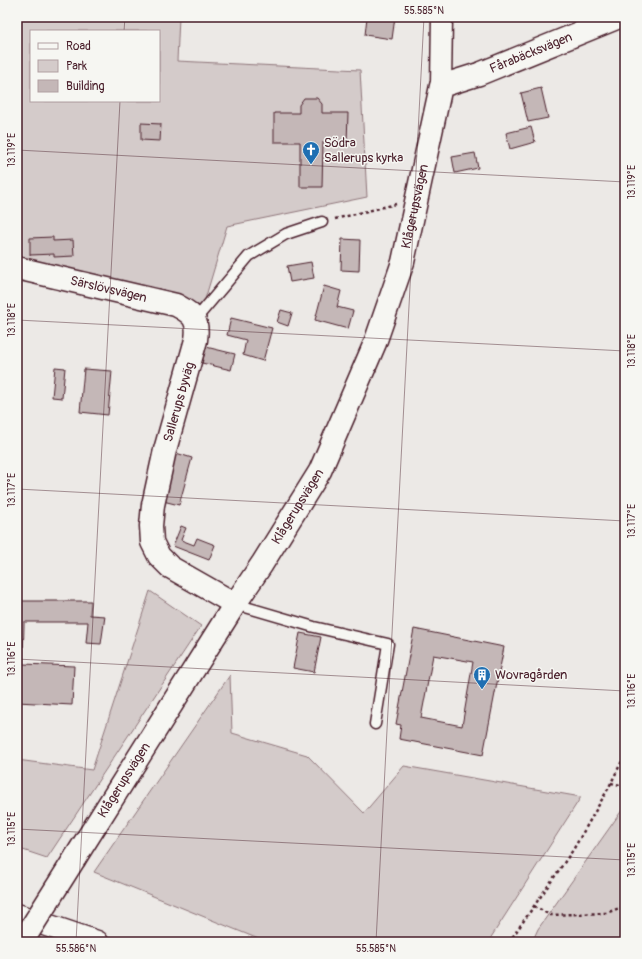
<svg xmlns="http://www.w3.org/2000/svg" width="642" height="959" font-family="Pangolin,sans-serif">
<style>
.green{fill:#d4cbca;stroke:#8f757a;fill-rule:evenodd}
.building{fill:#c4b7b7;stroke:#4a1f2b;fill-rule:evenodd}
.lines{fill:none;stroke-linecap:round;stroke-linejoin:round}
.service-casing{stroke:#4a1f2b;stroke-width:13}
.minor-casing{stroke:#4a1f2b;stroke-width:23}
.tertiary-casing{stroke:#4a1f2b;stroke-width:25}
.motorway-casing{stroke:#4a1f2b;stroke-width:25}
.path{stroke:#4a1f2b;stroke-width:2.5;stroke-dasharray:3 3;stroke-linecap:butt}
.service{stroke:#f6f6f2;stroke-width:10}
.minor{stroke:#f6f6f2;stroke-width:20}
.tertiary{stroke:#f6f6f2;stroke-width:22}
.motorway{stroke:#f6f6f2;stroke-width:22}
.tertiary-bridge-casing{stroke:#4a1f2b;stroke-width:25;stroke-linecap:butt}
.tertiary-bridge{stroke:#f6f6f2;stroke-width:22}
.ticks{fill:none;stroke:#4a1f2b;stroke-width:1;stroke-opacity:0.45}
.labels{text-anchor:middle;dominant-baseline:central;stroke-width:3;stroke-linejoin:round;paint-order:stroke}
.street-label{font-size:13px;fill:#4a1f2b;stroke:#f6f6f2}
.poi-label{font-size:13px;fill:#4a1f2b;stroke:#f6f6f2;text-anchor:start}
.neatline{fill:none;stroke:#4a1f2b;stroke-width:1.5}
.ticks-label{font-size:10px;text-anchor:middle;fill:#4a1f2b}
</style>
<rect width="100%" height="100%" fill="#ece9e6"/>
<filter id="ink" filterUnits="userSpaceOnUse"><feTurbulence type="fractalNoise" baseFrequency=".025" numOctaves="2"/><feDisplacementMap in="SourceGraphic" scale="8" xChannelSelector="R" yChannelSelector="G"/><feConvolveMatrix kernelMatrix="1 2 1 2 8 2 1 2 1" color-interpolation-filters="sRGB"/></filter>
<g filter="url(#ink)">
<g class="green">
<path d="M17 17H179L177 61 360 70 367 197 227 226 203 306 73 284 17 256ZM31 31H159V101H31Z"/>
<path d="M150 591 201 626 47 858 17 848V760L92 770Z"/>
<path d="M230 675 232 733 307 755 364 813 404 766 581 797 488 942H266L94 872Z"/>
<path d="M625 806V942H532L538 929Z"/>
</g>
<g class="building">
<path d="M367 17H395L392 39 365 35Z"/>
<path d="M541 88 548 118 528 122 521 93Z"/>
<path d="M304 98H317L322 104V113H348L347 142H323L322 187H300V142H274V113H299V105Z"/>
<path d="M141 123 161 124 160 141 141 140Z"/>
<path d="M531 127 535 142 510 149 506 133Z"/>
<path d="M475 153 478 168 455 173 452 157Z"/>
<path d="M53 237V241L73 240 74 256 54 257V254L30 255V238Z"/>
<path d="M342 239 360 240 359 271 341 270Z"/>
<path d="M311 262 314 278 290 282 287 266Z"/>
<path d="M324 286 341 291 337 307 353 311 348 329 315 320Z"/>
<path d="M281 310 292 313 288 326 277 322Z"/>
<path d="M231 318 272 328 263 361 243 355 246 340 227 335Z"/>
<path d="M206 347 235 354 231 370 202 363Z"/>
<path d="M55 367 65 368 62 398 52 397Z"/>
<path d="M84 369 112 371 108 415 80 412Z"/>
<path d="M176 453 192 458 179 505 163 501Z"/>
<path d="M181 526 186 528 181 540 194 545 197 538 215 545 209 560 173 546Z"/>
<path d="M17 601H91L90 615 105 616 101 644 86 643 88 622H24L23 664 74 666 72 705 17 702Z"/>
<path d="M414 629 504 647 483 755 399 739 401 725 396 724ZM433 655 473 662 462 726 421 718Z"/>
<path d="M300 633 321 637 314 672 293 668Z"/>
</g>
<g class="lines">
<defs>
<g id="service">
<path d="M195 320 249 256 286 234 322 222"/>
<path d="M235 604 314 627 388 644 375 724"/>
</g>
<path id="minor" d="M441 86 442 17"/>
<g id="tertiary">
<path id="s1" d="M17 268 176 305C193 314 199 319 196 340L165 450 153 505 151 526 152 542 159 556 170 567 235 604"/>
<path id="s2" d="M75 858 235 604 262 564 320 471 375 343 403 262 441 86 479 74 619 17"/>
</g>
<path id="motorway" d="M17 915 97 942"/>
</defs>
<use href="#service" class="service-casing"/>
<use href="#minor" class="minor-casing"/>
<use href="#tertiary" class="tertiary-casing"/>
<use href="#motorway" class="motorway-casing"/>
<g class="path">
<path d="M335 219 396 204"/>
<path d="M611 783 625 786"/>
<path d="M534 906 550 915 606 913 625 906"/>
<path d="M509 942 573 850 608 789 625 755"/>
</g>
<use href="#service" class="service"/>
<use href="#minor" class="minor"/>
<use href="#tertiary" class="tertiary"/>
<use href="#motorway" class="motorway"/>
<defs>
<path id="tertiary-bridge" d="M22 942 75 858"/>
</defs>
<use href="#tertiary-bridge" class="tertiary-bridge-casing"/>
<use href="#tertiary-bridge" class="tertiary-bridge"/>
</g>
</g>
<path class="ticks" d="M124 31 125 17M17 150 625 182M17 320 625 351M17 489 625 521M17 659 625 691M17 829 625 860M76 942 120 101M376 942 424 17"/>
<defs>
<symbol id="church-pin" viewBox="-11 -11 22 30"><path d="M0 17L-7.5 6A9.5 9.5 0 1 1 7.5 6Z" fill="#1f6fb2" stroke="#f6f6f2"/><path d="M-1.2-6h2.4v3.5h3.3v2.4h-3.3V6h-2.4V-.1h-3.3v-2.4h3.3Z" fill="#fff"/></symbol>
<symbol id="building-pin" viewBox="-11 -11 22 30"><path d="M0 17L-7.5 6A9.5 9.5 0 1 1 7.5 6Z" fill="#1f6fb2" stroke="#f6f6f2"/><path d="M-4-6H4V6H1V3H-1V6H-4ZM-2.5-4.3h1.7v1.8h-1.7ZM.8-4.3h1.7v1.8H.8ZM-2.5-1h1.7V.8h-1.7ZM.8-1h1.7V.8H.8Z" fill="#fff"/></symbol>
</defs>
<g fill-rule="evenodd">
<use href="#church-pin" x="301" y="140" width="20" height="27"/>
<use href="#building-pin" x="472" y="665" width="20" height="27"/>
</g>
<g class="labels">
<g class="street-label">
<text stroke="none"><textPath href="#s2" startOffset="959">Fårabäcksvägen</textPath></text>
<text stroke="none"><textPath href="#s2" startOffset="740">Klågerupsvägen</textPath></text>
<text stroke="none"><textPath href="#s1" startOffset="94">Särslövsvägen</textPath></text>
<text transform="translate(179 402) rotate(-74)">Sallerups byväg</text>
<text stroke="none"><textPath href="#s2" startOffset="416">Klågerupsvägen</textPath></text>
<text stroke="none"><textPath href="#s2" startOffset="92">Klågerupsvägen</textPath></text>
</g>
<g class="poi-label">
<text x="324" y="143">Södra<tspan x="324" dy="15">Sallerups kyrka</tspan></text>
<text x="495" y="675">Wovragården</text>
</g>
</g>
<rect width="642" height="959" fill="none" stroke="#f6f6f2" stroke-width="44"/>
<rect x="30" y="30" width="130" height="72" fill="#f6f6f2" stroke="#b1a0a2"/>
<rect x="38" y="43" width="20" height="6" fill="#f6f6f2" stroke="#b1a0a2"/>
<text x="66" y="50" font-size="12" fill="#4a1f2b">Road</text>
<rect x="38" y="60" width="20" height="12" fill="#d4cbca" stroke="#b1a0a2"/>
<text x="66" y="70" font-size="12" fill="#4a1f2b">Park</text>
<rect x="38" y="80" width="20" height="12" fill="#c4b7b7" stroke="#b1a0a2"/>
<text x="66" y="90" font-size="12" fill="#4a1f2b">Building</text>
<rect x="22" y="22" width="598" height="915" class="neatline"/>
<g class="ticks-label">
<text x="424" y="14">55.585°N</text>
<text transform="translate(11 150) rotate(-90)" y="4">13.119°E</text>
<text transform="translate(631 182) rotate(-90)" y="4">13.119°E</text>
<text transform="translate(11 320) rotate(-90)" y="4">13.118°E</text>
<text transform="translate(631 351) rotate(-90)" y="4">13.118°E</text>
<text transform="translate(11 490) rotate(-90)" y="4">13.117°E</text>
<text transform="translate(631 521) rotate(-90)" y="4">13.117°E</text>
<text transform="translate(11 659) rotate(-90)" y="4">13.116°E</text>
<text transform="translate(631 691) rotate(-90)" y="4">13.116°E</text>
<text transform="translate(11 829) rotate(-90)" y="4">13.115°E</text>
<text transform="translate(631 860) rotate(-90)" y="4">13.115°E</text>
<text x="76" y="952">55.586°N</text>
<text x="376" y="952">55.585°N</text>
</g>
</svg>
